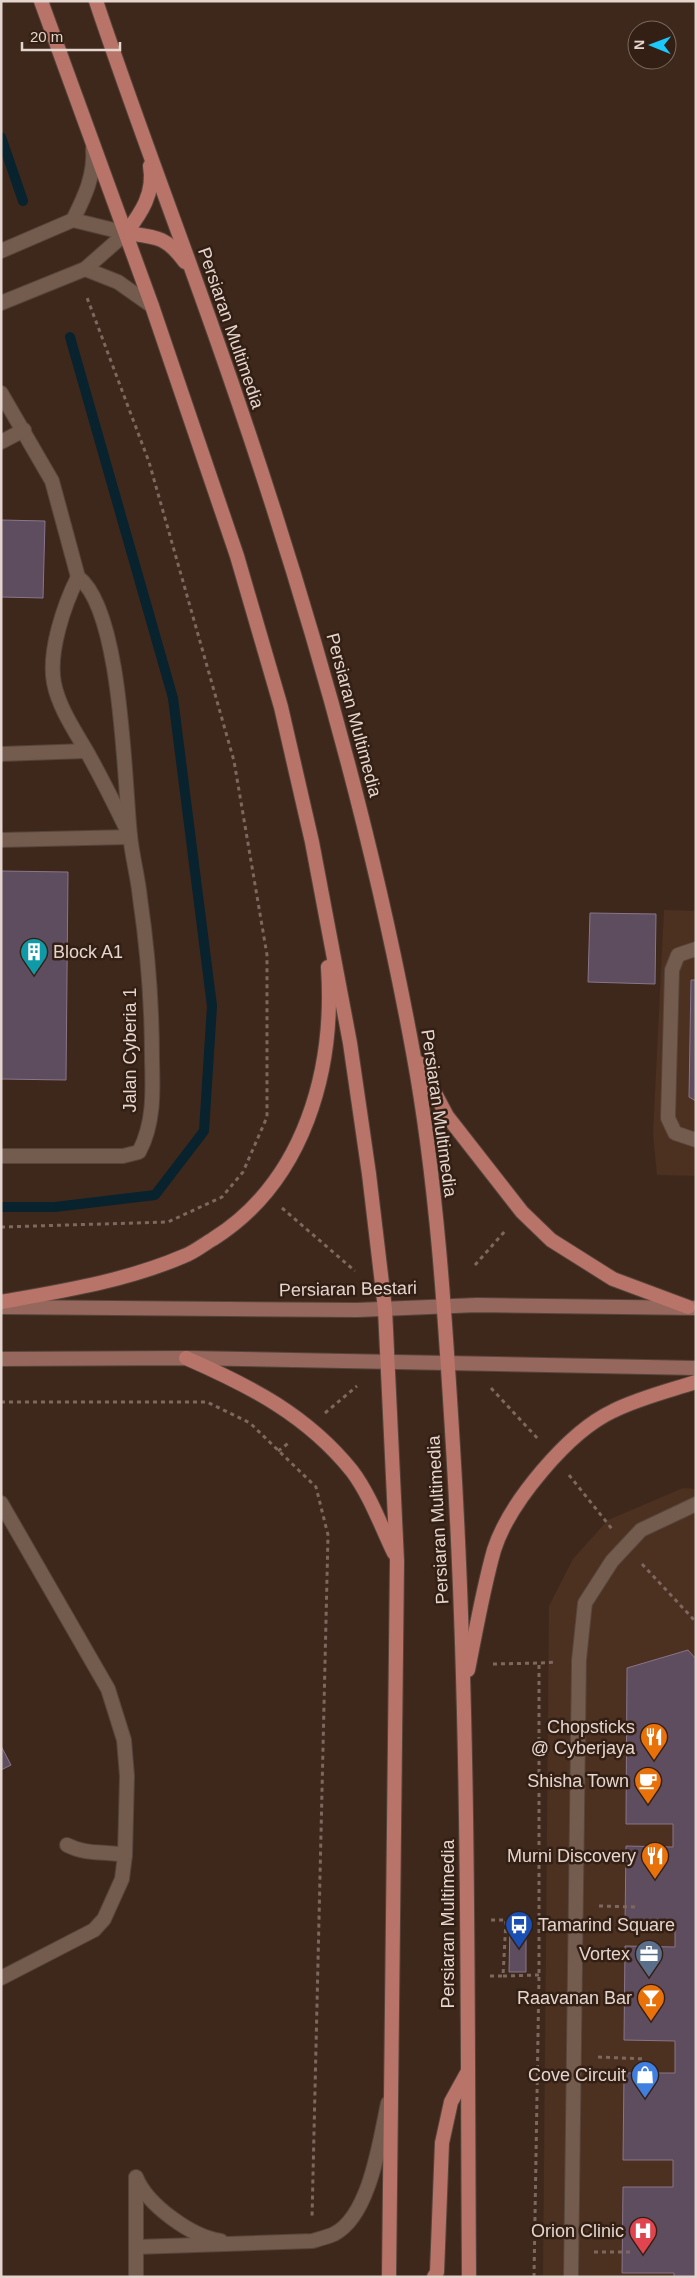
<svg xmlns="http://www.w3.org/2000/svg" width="697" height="2278" font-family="Helvetica,sans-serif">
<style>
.built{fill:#4c3020}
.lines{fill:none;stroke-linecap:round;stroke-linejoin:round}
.stream{stroke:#08222e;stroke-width:10}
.building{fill:#5e4c5f;stroke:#89758a}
.service-casing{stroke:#56443a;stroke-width:16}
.minor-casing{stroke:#56443a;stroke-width:16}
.secondary-casing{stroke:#56443a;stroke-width:16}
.primary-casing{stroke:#56443a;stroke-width:16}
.path{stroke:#7c685e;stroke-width:3;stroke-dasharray:4 4;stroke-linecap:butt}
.service{stroke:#735b4e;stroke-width:14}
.minor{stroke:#735b4e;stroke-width:14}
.secondary{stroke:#96675c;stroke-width:14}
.primary{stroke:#b97469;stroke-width:14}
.labels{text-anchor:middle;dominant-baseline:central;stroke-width:5;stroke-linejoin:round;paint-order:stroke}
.street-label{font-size:18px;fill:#e4d5ce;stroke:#331f13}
.poi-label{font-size:18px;fill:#e4d5ce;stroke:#331f13;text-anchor:end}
</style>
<rect width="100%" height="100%" fill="#3e281c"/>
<g class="built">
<path d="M664 910 696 911V1176L657 1175 653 1134Z"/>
<path d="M683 1488 696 1489V2277H543L549 1606 573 1559 608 1520Z"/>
</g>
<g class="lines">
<g class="stream">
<path d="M1 137 23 201"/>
<path d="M1 1207H55L155 1195 204 1131 212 1006 173 698 70 337"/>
</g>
</g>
<g class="building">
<path d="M1 520 45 521 43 598 1 597Z"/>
<path d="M1 871 68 872 66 1080 1 1079Z"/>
<path d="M590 913 656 914 655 984 588 982Z"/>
<path d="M691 980H696V1101L689 1097Z"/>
<path d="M688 1650 696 1659V2277H674V2273H622L623 2187H673V2160H623L624 2073H675V2041L624 2040 625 1946 675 1947V1925L625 1924 626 1846 673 1847V1824H626L627 1668Z"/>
<path d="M1 1746 11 1765 1 1770Z"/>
<path d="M510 1924H526V1972H509Z"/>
</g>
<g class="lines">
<defs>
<g id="service">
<path d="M1 754 86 751"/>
<path d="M1 840 130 837"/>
<path d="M696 949 678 955 672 970 668 1118 675 1133 696 1140"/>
<path d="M1 1503 108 1689 124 1740 127 1776 125 1855 122 1879 104 1919 94 1930 1 1978"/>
<path d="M67 1845C86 1855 105 1851 125 1855"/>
<path d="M571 2277 579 1660 585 1603 612 1561 641 1530 696 1504"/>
</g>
<g id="minor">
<path d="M73 220C85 196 95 175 93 148"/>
<path d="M1 251 73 220 126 233"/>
<path d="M85 269 118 282 152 306"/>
<path d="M1 303 85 269 126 233"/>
<path d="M1 393 52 481 78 577C122 610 124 778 130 835 132 856 138 877 140 898 148 952 152 1006 152 1060 153 1092 154 1124 139 1152L123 1156H1"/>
<path d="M1 442 24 430"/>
<path d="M78 577C64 605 48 652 54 683 59 708 75 731 87 752 101 777 114 803 127 830"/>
<path d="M136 2177C147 2205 192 2237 221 2241"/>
<path d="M136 2247 312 2241C319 2239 327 2237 334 2234 370 2216 380 2140 388 2103"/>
<path d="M136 2277V2178"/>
</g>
<g id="secondary">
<path d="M1 1307 357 1310 477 1305 696 1308"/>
<path d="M1 1359 186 1358 696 1368"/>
</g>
<g id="primary">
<path d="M41 1 152 306 237 556 281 707 312 842 350 1043 369 1174 385 1309 397 1561 389 2277"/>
<path d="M96 1C133 112 175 221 214 332 297 567 368 807 413 1052 437 1182 445 1315 453 1447 470 1723 467 2000 469 2277"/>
<path d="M126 233C156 237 166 236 185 262"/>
<path d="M126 233C141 213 155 193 150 166"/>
<path d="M419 1063 447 1116 522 1212 551 1240 613 1279 688 1307"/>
<path d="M1 1302C63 1291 126 1281 184 1256 195 1252 204 1244 213 1239 305 1181 335 1069 328 967"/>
<path d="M186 1358C250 1386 307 1415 352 1471 370 1495 381 1526 394 1553"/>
<path d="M468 1670C476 1630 483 1589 494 1550 509 1503 568 1432 613 1411 639 1398 668 1391 696 1382"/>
<path d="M434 2277 437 2272 442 2143 451 2102 467 2073"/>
</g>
</defs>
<use href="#service" class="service-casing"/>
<use href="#minor" class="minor-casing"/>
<use href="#secondary" class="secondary-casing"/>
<use href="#primary" class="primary-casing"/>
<g class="path">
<path d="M282 1208 355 1271"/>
<path d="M1 1227 168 1222 222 1197 243 1172 267 1117V955L234 761 149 462 86 295"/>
<path d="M475 1265 506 1230"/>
<path d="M491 1388 539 1440"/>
<path d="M1 1402H207L250 1423 316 1487 328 1535 312 2218"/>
<path d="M325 1413 357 1386"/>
<path d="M278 1451 290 1442"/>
<path d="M569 1475 612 1529"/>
<path d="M642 1564 696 1622"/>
<path d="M493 1664 539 1663"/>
<path d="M599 1906 636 1907"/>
<path d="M490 1976H503L506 1920H491"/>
<path d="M503 1976 539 1975"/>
<path d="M598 2057 645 2059"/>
<path d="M594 2252H631"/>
<path d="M534 2277 539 1975V1663L556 1662"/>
</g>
<use href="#service" class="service"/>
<use href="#minor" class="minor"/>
<use href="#secondary" class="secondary"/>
<use href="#primary" class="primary"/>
</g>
<defs>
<symbol id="building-pin" viewBox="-11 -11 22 30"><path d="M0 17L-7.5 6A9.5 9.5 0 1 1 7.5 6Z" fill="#0f9aa8" stroke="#331f13"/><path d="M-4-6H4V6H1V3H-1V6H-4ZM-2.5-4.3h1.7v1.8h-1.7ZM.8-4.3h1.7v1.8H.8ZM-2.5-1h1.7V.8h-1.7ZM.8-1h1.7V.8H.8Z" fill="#fff"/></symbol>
<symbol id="restaurant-pin" viewBox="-11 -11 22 30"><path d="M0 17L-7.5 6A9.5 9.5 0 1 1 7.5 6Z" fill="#e8710a" stroke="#331f13"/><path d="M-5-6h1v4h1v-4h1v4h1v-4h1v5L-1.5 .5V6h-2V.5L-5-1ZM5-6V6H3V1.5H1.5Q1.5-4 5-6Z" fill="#fff"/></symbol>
<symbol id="cafe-pin" viewBox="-11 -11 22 30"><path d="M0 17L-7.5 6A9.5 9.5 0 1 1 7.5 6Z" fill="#e8710a" stroke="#331f13"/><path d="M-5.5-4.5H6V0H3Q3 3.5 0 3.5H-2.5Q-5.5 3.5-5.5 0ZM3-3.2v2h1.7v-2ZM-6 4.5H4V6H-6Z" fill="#fff"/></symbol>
<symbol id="bus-pin" viewBox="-11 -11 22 30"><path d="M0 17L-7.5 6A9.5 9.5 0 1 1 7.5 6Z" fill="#1a4fb4" stroke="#331f13"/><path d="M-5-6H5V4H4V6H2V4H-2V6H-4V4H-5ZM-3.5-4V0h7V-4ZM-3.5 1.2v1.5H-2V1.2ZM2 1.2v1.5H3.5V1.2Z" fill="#fff"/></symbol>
<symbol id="office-pin" viewBox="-11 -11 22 30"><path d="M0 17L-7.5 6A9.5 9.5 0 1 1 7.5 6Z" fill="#5c6f8a" stroke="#331f13"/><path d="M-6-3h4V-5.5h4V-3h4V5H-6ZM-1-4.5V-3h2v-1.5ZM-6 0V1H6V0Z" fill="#fff"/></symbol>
<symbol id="bar-pin" viewBox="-11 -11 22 30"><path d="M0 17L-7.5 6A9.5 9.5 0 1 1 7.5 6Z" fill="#e8710a" stroke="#331f13"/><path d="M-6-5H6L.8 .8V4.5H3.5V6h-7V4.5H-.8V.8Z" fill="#fff"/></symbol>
<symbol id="shop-pin" viewBox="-11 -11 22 30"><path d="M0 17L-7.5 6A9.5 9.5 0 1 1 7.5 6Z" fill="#3f7fe0" stroke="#331f13"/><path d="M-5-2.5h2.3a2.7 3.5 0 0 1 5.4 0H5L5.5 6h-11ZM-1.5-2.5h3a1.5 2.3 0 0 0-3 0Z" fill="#fff"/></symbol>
<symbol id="hospital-pin" viewBox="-11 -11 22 30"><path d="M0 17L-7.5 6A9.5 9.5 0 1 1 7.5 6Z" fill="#e0444e" stroke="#331f13"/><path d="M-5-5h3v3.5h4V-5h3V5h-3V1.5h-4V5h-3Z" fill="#fff"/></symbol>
</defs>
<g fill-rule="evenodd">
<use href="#building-pin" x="18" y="936" width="32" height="43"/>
<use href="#restaurant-pin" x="638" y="1721" width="32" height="43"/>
<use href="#cafe-pin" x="632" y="1765" width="32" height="43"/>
<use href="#restaurant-pin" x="639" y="1840" width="32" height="43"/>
<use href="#bus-pin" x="503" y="1909" width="32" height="43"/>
<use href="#office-pin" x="633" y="1938" width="32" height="43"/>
<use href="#bar-pin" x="635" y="1982" width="32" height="43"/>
<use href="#shop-pin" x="629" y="2059" width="32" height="43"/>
<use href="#hospital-pin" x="627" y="2215" width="32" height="43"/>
</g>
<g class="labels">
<g class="street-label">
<text transform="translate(231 328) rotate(71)">Persiaran Multimedia</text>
<text transform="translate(354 715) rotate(75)">Persiaran Multimedia</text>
<text transform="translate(130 1050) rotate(-90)">Jalan Cyberia 1</text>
<text transform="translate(439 1113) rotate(82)">Persiaran Multimedia</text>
<text transform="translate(348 1289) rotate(-1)">Persiaran Bestari</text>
<text transform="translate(438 1520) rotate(-93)">Persiaran Multimedia</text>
<text transform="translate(448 1924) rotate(-90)">Persiaran Multimedia</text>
</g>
<g class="poi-label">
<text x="53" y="952" text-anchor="start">Block A1</text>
<text x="635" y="1727">Chopsticks<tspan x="635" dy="21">@ Cyberjaya</tspan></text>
<text x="629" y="1781">Shisha Town</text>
<text x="636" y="1856">Murni Discovery</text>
<text x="538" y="1925" text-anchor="start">Tamarind Square</text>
<text x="630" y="1954">Vortex</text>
<text x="632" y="1998">Raavanan Bar</text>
<text x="626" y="2075">Cove Circuit</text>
<text x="624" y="2231">Orion Clinic</text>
</g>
</g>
<rect width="697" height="2278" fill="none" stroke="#e4d5ce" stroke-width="5"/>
<g transform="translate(652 45) rotate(271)"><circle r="24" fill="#331f13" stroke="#7a685e"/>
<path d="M0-4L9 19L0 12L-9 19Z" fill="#1cc9fc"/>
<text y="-8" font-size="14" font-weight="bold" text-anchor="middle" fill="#e4d5ce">N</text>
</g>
<path d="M22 42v8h98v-8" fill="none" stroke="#e4d5ce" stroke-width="2.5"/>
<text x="30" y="42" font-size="15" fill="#e4d5ce" stroke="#331f13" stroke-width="4" paint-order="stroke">20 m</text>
</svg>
